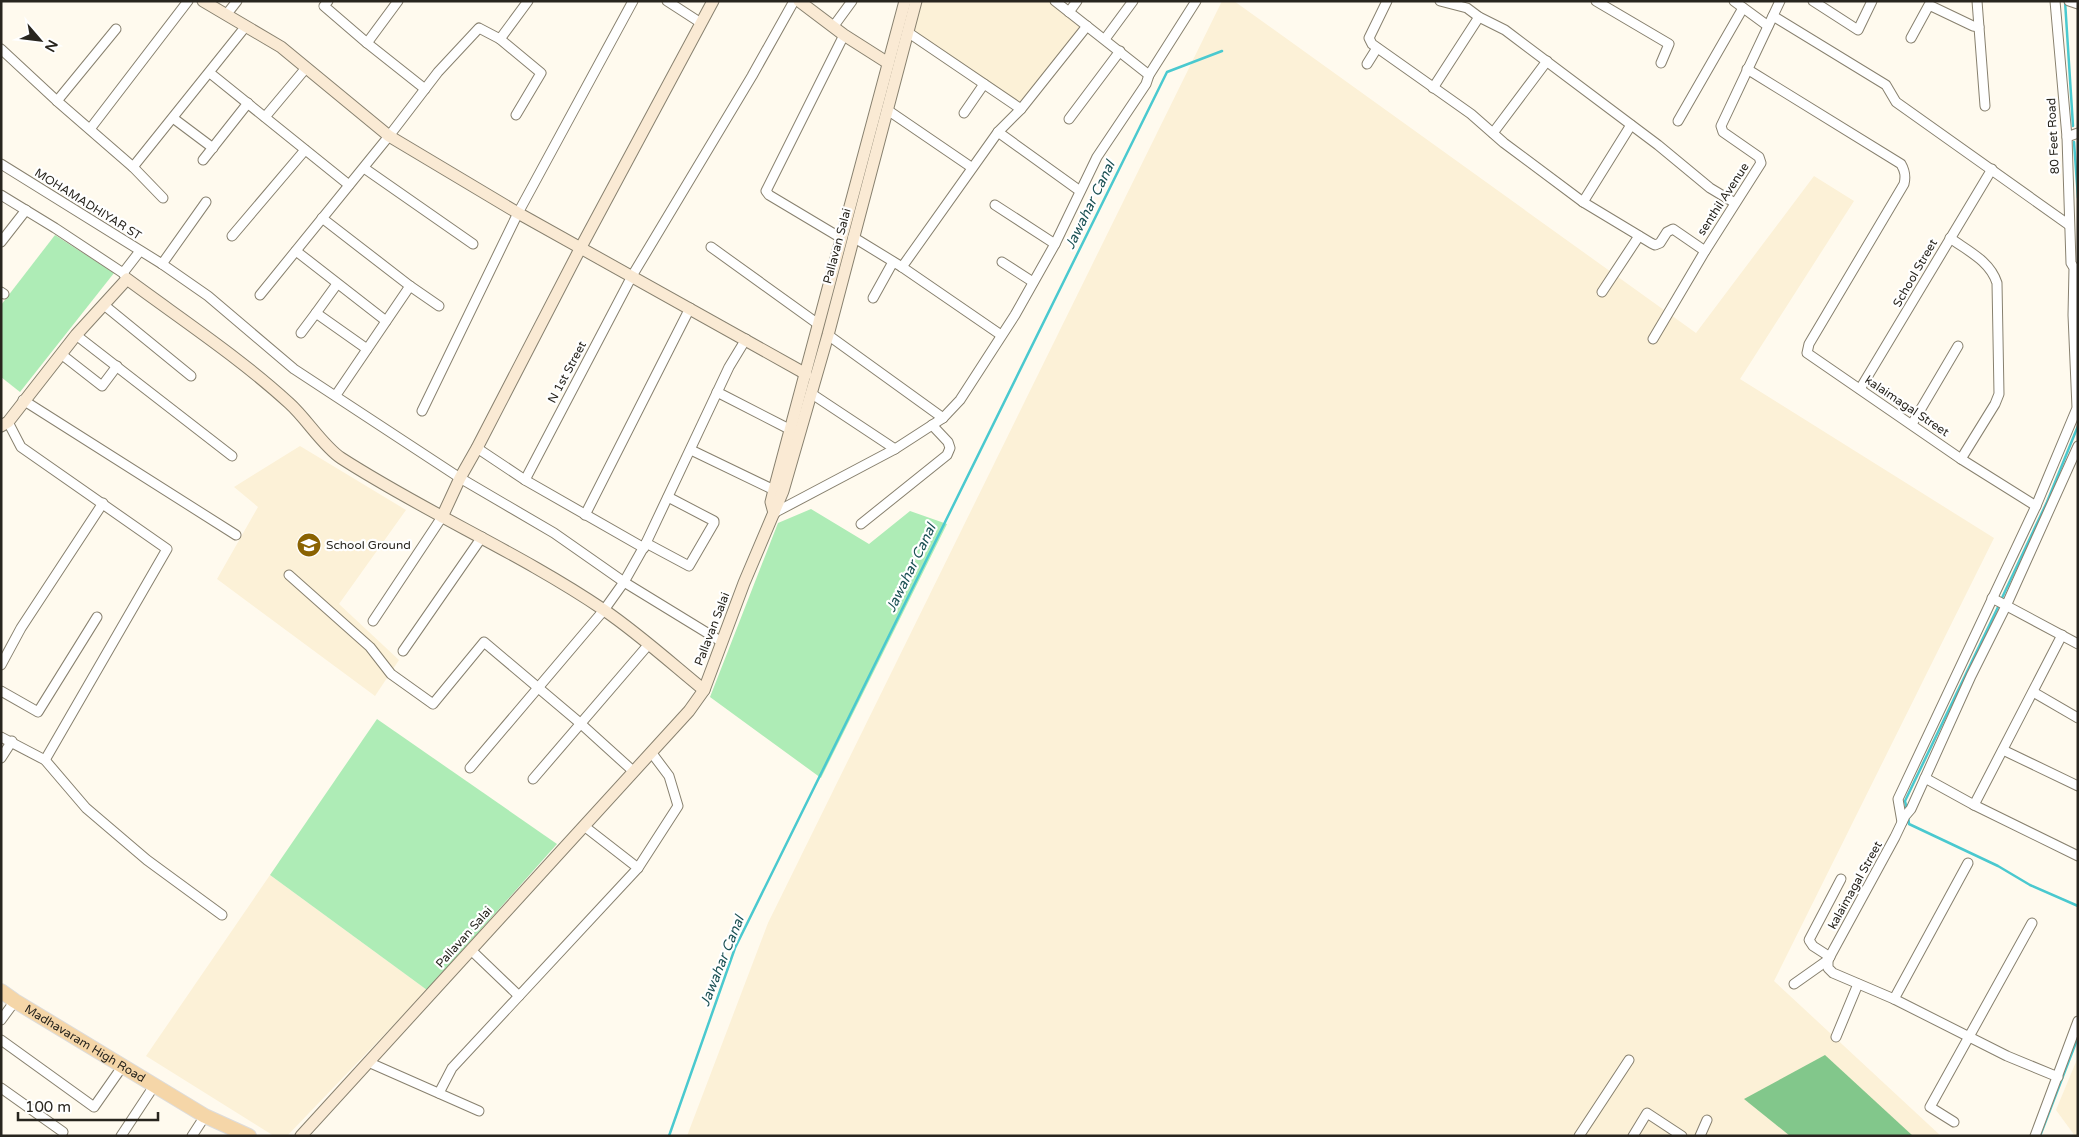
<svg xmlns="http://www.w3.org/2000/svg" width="2079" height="1137" font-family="'Varela Round',sans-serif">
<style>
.built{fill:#fcf1d7}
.green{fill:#aeecb6}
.forest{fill:#82c78b}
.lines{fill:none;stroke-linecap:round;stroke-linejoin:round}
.stream{stroke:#4ac9cf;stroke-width:2.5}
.street-casing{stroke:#88816f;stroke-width:11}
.secondary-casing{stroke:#88816f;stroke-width:13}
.primary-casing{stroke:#dddcdb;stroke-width:16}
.street{stroke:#fff;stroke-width:9}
.secondary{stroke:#faead4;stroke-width:11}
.primary{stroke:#f5d6a8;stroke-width:14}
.labels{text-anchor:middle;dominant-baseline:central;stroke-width:4.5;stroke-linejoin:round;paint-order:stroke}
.street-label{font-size:12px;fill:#28251e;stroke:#fff}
.poi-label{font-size:12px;fill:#28251e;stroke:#fff;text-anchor:start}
.water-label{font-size:14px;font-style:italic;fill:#1b5154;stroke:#fff}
</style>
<rect width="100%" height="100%" fill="#fffaee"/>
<g class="built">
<path d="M919 1H1049L1084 27 1021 109 912 33Z"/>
<path d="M1222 1H1234L1696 333 1814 176 1854 201 1740 379 1994 538 1774 981 1941 1136H687L768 923Z"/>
<path d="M300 446 406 510 339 604 399 660 375 696 217 579 258 507 234 487Z"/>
<path d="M270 875 427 990 287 1136H274L146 1056Z"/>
<path d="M2078 1057V1136H2075L2056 1110Z"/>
</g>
<g class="green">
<path d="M55 235 114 273 20 392 1 377V305Z"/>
<path d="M811 509 869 544 910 511 947 524 821 778 710 697 778 523Z"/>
<path d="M377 719 557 844 427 990 270 875Z"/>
</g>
<path class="forest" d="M1825 1055 1913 1136H1790L1744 1099Z"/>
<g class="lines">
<g class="stream">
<path d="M2065 1 2073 126"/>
<path d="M2074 142 2078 198"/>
<path d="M2001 600 2047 502 2078 426"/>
<path d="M1907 810 1905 801 1999 605"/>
<path d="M1908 816 1909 824 1998 866 2030 885 2078 906"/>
<path d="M669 1136 735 948 1167 72 1222 51"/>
<path d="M2040 1136 2078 1037"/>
</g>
<defs>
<g id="street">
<path d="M328 1 324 6 367 43 398 1"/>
<path d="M667 1 701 23"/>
<path d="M1055 1 1149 75"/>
<path d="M1387 1 1369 38 1372 44 1471 114 1504 143 1583 202 1651 243 1655 245 1660 243 1667 232 1673 229 1705 251"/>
<path d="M1440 1 1467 8 1479 17 1505 30 1658 145 1710 188 1735 203"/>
<path d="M1596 1 1669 44 1661 63"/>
<path d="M1734 1 1768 26"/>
<path d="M1813 1 1858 30 1872 1"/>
<path d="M1977 1 1985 106"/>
<path d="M2069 1 2078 4"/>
<path d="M1069 12 1077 1"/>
<path d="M226 15 237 1"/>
<path d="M1773 16 1886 85 1896 102 2069 225"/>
<path d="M833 27 852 1"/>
<path d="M909 33 1021 109"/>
<path d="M1911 38 1929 5 1973 26 1979 27"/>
<path d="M500 39 541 73 516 115"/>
<path d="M1105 39 1133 1"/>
<path d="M367 43 425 89"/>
<path d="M1 49 57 101 133 167"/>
<path d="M1367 64 1377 48"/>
<path d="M1747 69 1901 164C1905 171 1906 176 1904 184L1809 344 1807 353 1961 459 2036 506"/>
<path d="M210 73 349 185"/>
<path d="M1433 88 1479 17"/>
<path d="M57 101 116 29"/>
<path d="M889 111 971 167"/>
<path d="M964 113 984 84"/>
<path d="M265 117 306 68"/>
<path d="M173 118 213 148"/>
<path d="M1069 119 1120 51"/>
<path d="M1678 121 1743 8"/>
<path d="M90 129 188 1"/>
<path d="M998 132 1080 191"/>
<path d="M1493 133 1547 61"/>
<path d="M2067 137 2078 133"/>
<path d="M203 160 248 103"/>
<path d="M1 164 162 264 208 296 294 369 460 478 554 533 624 582 722 642"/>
<path d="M364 168 473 244"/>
<path d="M1 195 55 228 123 273 127 279"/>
<path d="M163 198 133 167 246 26"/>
<path d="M1583 202 1631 125"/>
<path d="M995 205 1055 244"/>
<path d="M322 218 410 286 439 306"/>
<path d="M232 236 305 150"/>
<path d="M853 237 902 267 1001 335"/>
<path d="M841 238 769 195 766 191 844 35"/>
<path d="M1950 238C1968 251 1990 261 1997 283L1999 394 1995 404 1961 459"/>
<path d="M1 242 26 210"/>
<path d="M711 247 818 324"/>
<path d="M296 251 386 321"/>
<path d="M1002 262 1033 282"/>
<path d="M162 264 206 202"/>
<path d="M902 267 998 132 1021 109 1087 26"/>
<path d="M123 273 140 251"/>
<path d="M337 284 316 313 367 349"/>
<path d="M1 292 4 294"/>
<path d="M1602 292 1639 236"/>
<path d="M260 295 389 136 438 72 479 28 500 39 528 1"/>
<path d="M873 298 893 262"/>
<path d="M104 305 191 376"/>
<path d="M301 333 316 313"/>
<path d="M76 335 232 456"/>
<path d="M828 335 943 418"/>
<path d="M1653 339 1705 251 1761 163 1759 157 1723 132 1721 126 1780 1"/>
<path d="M61 354 102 386 117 366"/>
<path d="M1860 389 1992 169"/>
<path d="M717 392 791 430"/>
<path d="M812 394 895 449"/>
<path d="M336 395 410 286"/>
<path d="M23 400 236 535"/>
<path d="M422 411 518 213 633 1"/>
<path d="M8 422 21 447 167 549 45 760"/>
<path d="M1912 424 1958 346"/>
<path d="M477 448 525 480 644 548"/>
<path d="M691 450 774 490"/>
<path d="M525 480 632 276 752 76 794 1"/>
<path d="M774 513 895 449 943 418 960 400 1015 315 1055 244 1097 157 1146 84 1149 75 1196 1"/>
<path d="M585 515 690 308"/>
<path d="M861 524 947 455 950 448 948 442 932 425"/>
<path d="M646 543 689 566 714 523V521L668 497"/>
<path d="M289 575 370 647 391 674 433 704 484 642 580 723 633 771"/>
<path d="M1992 598 2078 644"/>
<path d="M373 621 442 517"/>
<path d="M403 651 482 537"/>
<path d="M1 665 21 628 103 503"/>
<path d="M1 691 38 712 97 617"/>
<path d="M2033 692 2078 718"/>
<path d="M1 737 45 760 86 808 147 860 222 915"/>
<path d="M2003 750 2078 786"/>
<path d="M1 758 12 741"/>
<path d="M470 768 604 610 624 582 646 543 729 367 746 339"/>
<path d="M1925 778 1974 805 2078 856"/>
<path d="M533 779 649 644"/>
<path d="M1974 805 2062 635"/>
<path d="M1902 822 1898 799 2036 506 2077 408 2073 315 2074 268 2071 263 2067 137 2055 1"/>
<path d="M584 826 638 868"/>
<path d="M471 950 519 996"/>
<path d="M1830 957 1813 946 1809 940 1841 879"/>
<path d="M1828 960V968L1833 973 1894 999 2007 1056 2058 1077"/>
<path d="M1794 984 1828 960 1895 837 1905 816 1911 809 1971 676 2006 606 2078 446"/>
<path d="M1894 999 1968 863"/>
<path d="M1 1020 15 1001"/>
<path d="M1836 1037 1858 984"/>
<path d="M1 1040 94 1107 122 1067"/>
<path d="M368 1062 479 1111"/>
<path d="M1 1088 63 1132"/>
<path d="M439 1093 452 1068 638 868 678 806 669 776 651 752"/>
<path d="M1954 1122 1930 1107 2032 923"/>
<path d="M121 1136 154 1086"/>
<path d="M192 1136 205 1116"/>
<path d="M1579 1136 1629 1060"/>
<path d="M1633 1136 1647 1113 1682 1136"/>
<path d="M1700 1136 1707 1120"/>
<path d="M2035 1136 2078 1021"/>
</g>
<g id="secondary">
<path d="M203 1 281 47 389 136 518 213 806 374"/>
<path d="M799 1 844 35 888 63"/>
<path d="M1 426 8 422 76 335 127 279C181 319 240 358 289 403 306 418 323 446 341 458 426 513 520 553 604 610 639 634 671 663 704 690"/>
<path d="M774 513 771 502 774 490 905 1"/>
<path d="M442 517 460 478 477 448 581 247 713 1"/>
<path d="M301 1136 689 711 704 690 744 583 783 491 828 335 916 1"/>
</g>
<g id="primary">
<path id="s1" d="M1 991 15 1001 205 1116 249 1136"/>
</g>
</defs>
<use href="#street" class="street-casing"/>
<use href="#secondary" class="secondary-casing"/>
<use href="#primary" class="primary-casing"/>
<use href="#street" class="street"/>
<use href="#secondary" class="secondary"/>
<use href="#primary" class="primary"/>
</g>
<defs>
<symbol id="school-disc" viewBox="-11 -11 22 22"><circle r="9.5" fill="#8a6302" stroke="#fff"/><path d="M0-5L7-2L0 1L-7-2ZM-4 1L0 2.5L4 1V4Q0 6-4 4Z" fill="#fff"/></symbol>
</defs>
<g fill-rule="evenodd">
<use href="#school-disc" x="295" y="531" width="28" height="28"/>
</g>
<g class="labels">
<g class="street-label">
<text transform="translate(2053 136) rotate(-93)">80 Feet Road</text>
<text transform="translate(1723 199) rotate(-57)">senthil Avenue</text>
<text transform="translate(88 204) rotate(32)">MOHAMADHIYAR ST</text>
<text transform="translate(837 246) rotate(-75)">Pallavan Salai</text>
<text transform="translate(1915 273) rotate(-60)">School Street</text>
<text transform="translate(567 372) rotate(-62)">N 1st Street</text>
<text transform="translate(1907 406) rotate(34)">kalaimagal Street</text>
<text transform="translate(712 629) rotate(-69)">Pallavan Salai</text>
<text transform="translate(1855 885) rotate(-61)">kalaimagal Street</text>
<text transform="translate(464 937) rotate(-48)">Pallavan Salai</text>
<text stroke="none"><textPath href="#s1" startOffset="99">Madhavaram High Road</textPath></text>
</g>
<g class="poi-label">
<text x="326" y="545">School Ground</text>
</g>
<g class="water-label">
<text transform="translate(1090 205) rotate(-64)">Jawahar Canal</text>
<text transform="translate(911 568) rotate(-64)">Jawahar Canal</text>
<text transform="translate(722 961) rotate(-68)">Jawahar Canal</text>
</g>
</g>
<rect width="2079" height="1137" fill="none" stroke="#28251e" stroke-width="5"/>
<g transform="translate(40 40) rotate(118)" stroke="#ffffff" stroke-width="4" paint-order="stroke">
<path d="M0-4L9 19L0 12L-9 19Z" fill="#28251e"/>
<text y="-8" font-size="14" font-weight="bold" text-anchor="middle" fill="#28251e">N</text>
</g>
<path d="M18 1112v8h140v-8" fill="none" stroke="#28251e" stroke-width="2.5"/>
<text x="25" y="1112" font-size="15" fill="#28251e" stroke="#ffffff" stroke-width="4" paint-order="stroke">100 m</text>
</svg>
